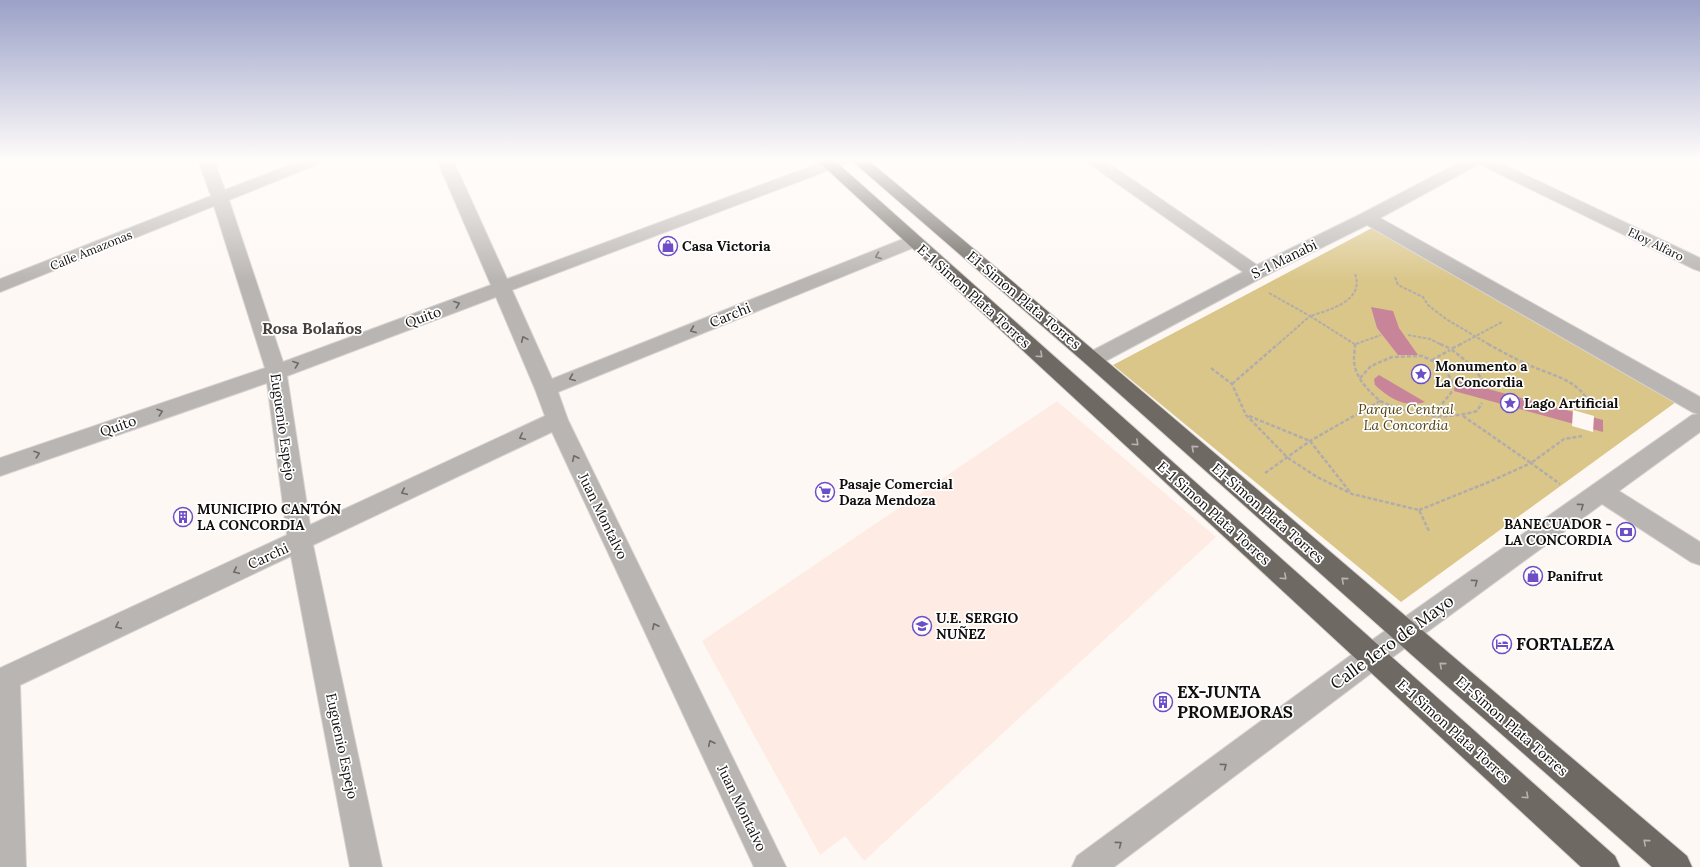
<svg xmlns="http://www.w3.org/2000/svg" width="1700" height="867" font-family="Lora,serif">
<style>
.built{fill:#feece4}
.green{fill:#dac689}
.water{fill:#c88499}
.pier{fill:#fef8f5}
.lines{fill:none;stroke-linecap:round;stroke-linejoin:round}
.minor-casing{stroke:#d8d3d0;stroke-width:2}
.highway-casing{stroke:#d8d3d0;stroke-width:2}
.path-far1{stroke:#b2adab;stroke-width:2;stroke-dasharray:3.5 1.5;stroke-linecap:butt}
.path{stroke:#b2adab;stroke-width:2.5;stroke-dasharray:4 2;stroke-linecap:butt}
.minor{fill:#b8b5b2;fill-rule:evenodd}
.highway{fill:#6e6962;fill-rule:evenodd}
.oneway{stroke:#6d6a68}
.oneway2{stroke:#b6b4b0}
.labels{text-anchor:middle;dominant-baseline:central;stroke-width:3.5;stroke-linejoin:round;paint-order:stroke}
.far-street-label{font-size:12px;fill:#110e0d;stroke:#fff}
.poi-label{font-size:14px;font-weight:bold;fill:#110e0d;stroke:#fff;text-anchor:start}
.street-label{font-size:14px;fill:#110e0d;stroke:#fff}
.park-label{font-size:14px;font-style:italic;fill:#524310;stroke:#fff}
.quarter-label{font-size:16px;font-weight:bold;fill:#47403c;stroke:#fff}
.near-street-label{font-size:17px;fill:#110e0d;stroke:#fff}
.near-poi-label{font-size:17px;font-weight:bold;fill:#110e0d;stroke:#fff;text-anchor:start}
</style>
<rect width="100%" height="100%" fill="#fef8f5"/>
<path class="built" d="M1057 401 1216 537 864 861 845 836 820 855 702 641Z"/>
<path class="green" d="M1372 228 1676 402 1401 602 1113 365Z"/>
<g class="water">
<path d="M1371 307 1393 311 1399 328 1418 355H1398L1377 328Z"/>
<path d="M1379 375 1425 402C1405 408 1390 399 1375 385L1374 379Z"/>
<path d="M1455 380 1603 420V432L1454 391Z"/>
</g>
<path class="pier" d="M1573 410 1594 416 1593 432 1572 426Z"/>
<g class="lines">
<defs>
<g id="minor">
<path d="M198 160H214L225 190 302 160H323L321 163 229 200 283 362 491 285 437 160H453L507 279 828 160H850L848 163 512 290 552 379 908 237 914 236 920 237 923 241 920 245 558 392 568 420 786 867H754L552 432 313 545 382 867H350L291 556 20 685 26 867H0V668L287 535 267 383 0 476V458L265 368 214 206 0 292V279L211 196ZM496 297 535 389 545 416 310 525 287 376Z"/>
<path d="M1086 160H1104L1257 265 1361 214 1464 160H1494L1700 258V271L1694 269 1479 164 1380 218 1700 397V432L1619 491 1700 542V565L1691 562 1602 504 1382 665 1114 867H1072L1077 856 1362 647 1692 415 1698 414 1692 412 1367 225 1263 277 1100 364 1093 366 1086 364 1083 359 1086 354 1243 272 1088 163Z"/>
</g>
<g id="highway">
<path d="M817 160H834L1615 856 1620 867H1581Z"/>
<path d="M851 160H868C1143 390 1414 624 1687 856L1692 867H1652L1396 641 1086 364Z"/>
</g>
</defs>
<use href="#minor" class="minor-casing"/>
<use href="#highway" class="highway-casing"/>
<g class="path-far1">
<path d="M1355 274C1365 301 1329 310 1310 316L1356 345"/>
<path d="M1395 277 1398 285 1423 297 1428 305 1446 319 1490 345"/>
<path d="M1269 293 1310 316 1277 345"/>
<path d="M1408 335 1430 339 1442 345"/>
<path d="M1356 344 1381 335"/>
<path d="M1459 345 1502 322"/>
</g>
<g class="path">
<path d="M1440 344 1451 349"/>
<path d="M1461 344 1451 349 1472 366 1488 387"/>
<path d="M1488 344C1501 351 1515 359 1529 365 1548 374 1572 378 1585 396L1584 408"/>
<path d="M1432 360 1450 350"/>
<path d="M1211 368 1232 384 1246 415 1288 458 1317 477 1352 494 1419 510 1429 531"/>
<path d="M1360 378 1371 366 1392 357 1422 356 1441 365 1452 380 1451 393 1441 405 1419 416"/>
<path d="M1232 384 1278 344"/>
<path d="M1380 401C1414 416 1441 421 1477 411L1482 403"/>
<path d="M1249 416 1310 441 1350 492"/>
<path d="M1463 416 1531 463 1564 439 1582 436"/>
<path d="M1265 473 1310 441 1380 401C1368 390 1354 377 1354 359 1354 354 1355 348 1355 344"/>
<path d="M1419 510 1489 482 1531 463 1560 484"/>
</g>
<use href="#minor" class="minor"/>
<use href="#highway" class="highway"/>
</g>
<defs><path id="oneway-chevron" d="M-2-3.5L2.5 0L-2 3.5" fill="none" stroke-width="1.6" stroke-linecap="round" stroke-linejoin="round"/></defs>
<g class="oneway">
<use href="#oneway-chevron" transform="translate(878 256) rotate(158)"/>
<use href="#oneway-chevron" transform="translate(457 304) rotate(-20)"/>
<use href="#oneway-chevron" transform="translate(693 330) rotate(158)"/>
<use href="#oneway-chevron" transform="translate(524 339) rotate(-114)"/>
<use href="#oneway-chevron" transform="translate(296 364) rotate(-20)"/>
<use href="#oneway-chevron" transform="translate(572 378) rotate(158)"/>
<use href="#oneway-chevron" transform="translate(160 412) rotate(-19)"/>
<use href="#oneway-chevron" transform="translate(522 437) rotate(155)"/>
<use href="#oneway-chevron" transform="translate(37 454) rotate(-19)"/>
<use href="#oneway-chevron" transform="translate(575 458) rotate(-116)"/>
<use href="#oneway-chevron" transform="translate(404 492) rotate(155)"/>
<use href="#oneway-chevron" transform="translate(1581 506) rotate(-36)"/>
<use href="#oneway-chevron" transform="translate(236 571) rotate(155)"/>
<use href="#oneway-chevron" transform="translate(1475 582) rotate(-36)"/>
<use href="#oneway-chevron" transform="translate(118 626) rotate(155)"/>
<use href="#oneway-chevron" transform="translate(655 626) rotate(-116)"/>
<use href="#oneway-chevron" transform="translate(711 743) rotate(-116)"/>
<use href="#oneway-chevron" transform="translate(1224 766) rotate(-37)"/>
<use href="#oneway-chevron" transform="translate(1119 844) rotate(-37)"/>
</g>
<g class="oneway2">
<use href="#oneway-chevron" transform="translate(1040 355) rotate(42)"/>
<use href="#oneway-chevron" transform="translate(1136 443) rotate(42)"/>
<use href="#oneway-chevron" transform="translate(1194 448) rotate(-139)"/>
<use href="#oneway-chevron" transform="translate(1284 577) rotate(42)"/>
<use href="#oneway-chevron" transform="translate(1344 580) rotate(-139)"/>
<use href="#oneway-chevron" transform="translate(1442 665) rotate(-139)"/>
<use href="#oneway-chevron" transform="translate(1526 796) rotate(42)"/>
<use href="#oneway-chevron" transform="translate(1646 842) rotate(-139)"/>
</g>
<linearGradient id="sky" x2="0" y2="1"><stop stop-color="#9ba1c8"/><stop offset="0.57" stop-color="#fffcfa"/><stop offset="1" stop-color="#fffcfa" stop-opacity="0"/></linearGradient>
<rect width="1700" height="281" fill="url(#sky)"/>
<defs>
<symbol id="shop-ring" viewBox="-11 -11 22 22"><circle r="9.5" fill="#fff" stroke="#6d4ec7" stroke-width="1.5"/><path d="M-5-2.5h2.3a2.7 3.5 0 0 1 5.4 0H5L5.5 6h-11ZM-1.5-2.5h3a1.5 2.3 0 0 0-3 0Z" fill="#6d4ec7"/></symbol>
<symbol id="sight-ring" viewBox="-11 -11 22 22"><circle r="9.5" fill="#fff" stroke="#6d4ec7" stroke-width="1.5"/><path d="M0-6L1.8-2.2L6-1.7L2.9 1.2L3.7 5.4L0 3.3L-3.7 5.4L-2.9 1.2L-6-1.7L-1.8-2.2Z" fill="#6d4ec7"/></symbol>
<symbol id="supermarket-ring" viewBox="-11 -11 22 22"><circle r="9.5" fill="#fff" stroke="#6d4ec7" stroke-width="1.5"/><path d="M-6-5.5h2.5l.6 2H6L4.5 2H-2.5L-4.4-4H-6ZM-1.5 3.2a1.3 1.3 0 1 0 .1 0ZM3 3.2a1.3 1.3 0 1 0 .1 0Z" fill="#6d4ec7"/></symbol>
<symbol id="building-ring" viewBox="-11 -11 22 22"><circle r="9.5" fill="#fff" stroke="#6d4ec7" stroke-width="1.5"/><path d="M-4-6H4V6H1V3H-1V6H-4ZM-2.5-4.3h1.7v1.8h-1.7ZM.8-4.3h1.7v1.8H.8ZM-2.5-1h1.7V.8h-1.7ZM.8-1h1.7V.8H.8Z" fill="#6d4ec7"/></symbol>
<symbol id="bank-ring" viewBox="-11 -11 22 22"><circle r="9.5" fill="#fff" stroke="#6d4ec7" stroke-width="1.5"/><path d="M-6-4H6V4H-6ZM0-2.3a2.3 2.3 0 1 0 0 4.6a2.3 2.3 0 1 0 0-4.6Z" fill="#6d4ec7"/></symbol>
<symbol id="school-ring" viewBox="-11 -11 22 22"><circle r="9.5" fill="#fff" stroke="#6d4ec7" stroke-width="1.5"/><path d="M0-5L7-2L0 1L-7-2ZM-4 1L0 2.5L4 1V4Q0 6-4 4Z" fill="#6d4ec7"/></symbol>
<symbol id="hotel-ring" viewBox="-11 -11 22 22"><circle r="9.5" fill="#fff" stroke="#6d4ec7" stroke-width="1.5"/><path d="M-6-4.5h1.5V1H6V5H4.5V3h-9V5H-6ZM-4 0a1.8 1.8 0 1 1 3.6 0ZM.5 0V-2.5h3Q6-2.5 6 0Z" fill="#6d4ec7"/></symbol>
</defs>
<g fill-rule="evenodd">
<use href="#shop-ring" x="657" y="235" width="22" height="22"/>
<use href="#sight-ring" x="1410" y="363" width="22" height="22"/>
<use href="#sight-ring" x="1499" y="392" width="22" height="22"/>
<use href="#supermarket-ring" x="814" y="481" width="22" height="22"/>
<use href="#building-ring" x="172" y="506" width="22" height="22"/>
<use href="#bank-ring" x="1615" y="521" width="22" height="22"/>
<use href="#shop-ring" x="1522" y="565" width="22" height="22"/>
<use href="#school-ring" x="911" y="615" width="22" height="22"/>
<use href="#hotel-ring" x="1491" y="633" width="22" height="22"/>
<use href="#building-ring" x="1152" y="691" width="22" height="22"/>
</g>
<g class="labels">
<g class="far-street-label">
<text transform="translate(1656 244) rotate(26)">Eloy Alfaro</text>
<text transform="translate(91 250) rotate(-22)">Calle Amazonas</text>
</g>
<g class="poi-label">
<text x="682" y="246">Casa Victoria</text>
<text x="1435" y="366">Monumento a<tspan x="1435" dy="16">La Concordia</tspan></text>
<text x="1524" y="403">Lago Artificial</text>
<text x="839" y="484">Pasaje Comercial<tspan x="839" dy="16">Daza Mendoza</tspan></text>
<text x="197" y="509">MUNICIPIO CANTÓN<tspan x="197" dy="16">LA CONCORDIA</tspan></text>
<text x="1612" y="524" text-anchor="end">BANECUADOR -<tspan x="1612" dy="16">LA CONCORDIA</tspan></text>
<text x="1547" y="576">Panifrut</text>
<text x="936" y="618">U.E. SERGIO<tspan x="936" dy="16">NUÑEZ</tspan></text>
</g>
<g class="street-label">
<text transform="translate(1284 259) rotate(-26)">S-1 Manabi</text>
<text transform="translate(974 296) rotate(42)">E-1 Simon Plata Torres</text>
<text transform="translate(1024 300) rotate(40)">E1-Simon Plata Torres</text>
<text transform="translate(730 315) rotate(-22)">Carchi</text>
<text transform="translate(423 317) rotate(-20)">Quito</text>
<text transform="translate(118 426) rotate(-19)">Quito</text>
<text transform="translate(283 427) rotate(82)">Euguenio Espejo</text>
<text transform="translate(1214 513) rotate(42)">E-1 Simon Plata Torres</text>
<text transform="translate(1268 513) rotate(41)">E1-Simon Plata Torres</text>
<text transform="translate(603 516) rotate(64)">Juan Montalvo</text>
<text transform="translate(268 556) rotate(-25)">Carchi</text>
<text transform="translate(1512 726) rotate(41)">E1-Simon Plata Torres</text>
<text transform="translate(1454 731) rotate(42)">E-1 Simon Plata Torres</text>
<text transform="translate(342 746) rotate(78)">Euguenio Espejo</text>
<text transform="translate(742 808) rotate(64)">Juan Montalvo</text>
</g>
<g class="park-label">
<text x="1406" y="409">Parque Central<tspan x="1406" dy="16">La Concordia</tspan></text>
</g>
<g class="quarter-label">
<text x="312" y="328">Rosa Bolaños</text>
</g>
<g class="near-street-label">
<text transform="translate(1392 642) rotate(-36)">Calle 1ero de Mayo</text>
</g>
<g class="near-poi-label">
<text x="1516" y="644">FORTALEZA</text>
<text x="1177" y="692">EX-JUNTA<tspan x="1177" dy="20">PROMEJORAS</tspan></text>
</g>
</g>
</svg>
